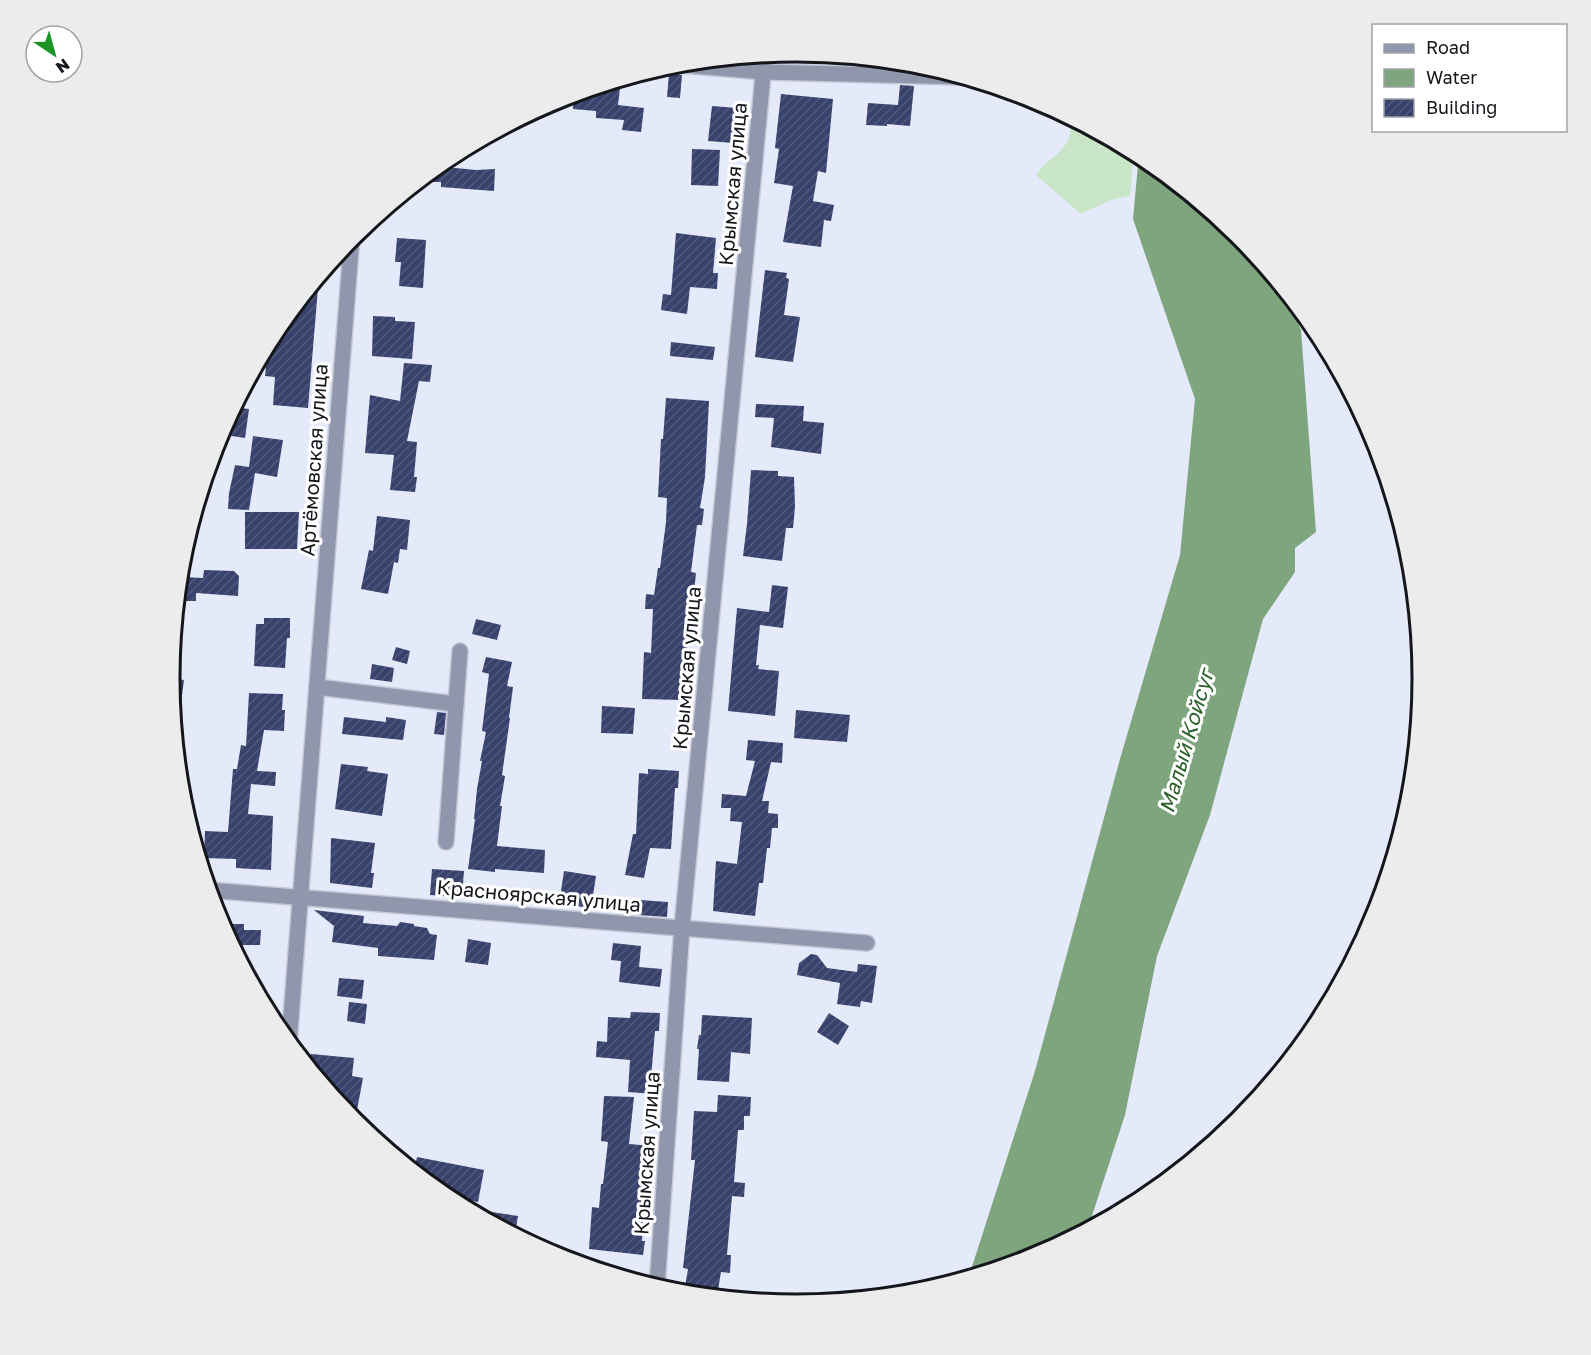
<svg xmlns="http://www.w3.org/2000/svg" width="1591" height="1355" font-family="'Golos Text',sans-serif">
<style>
.grass{fill:#c9e5c8}
.water{fill:#7ea57d}
.building{fill:url(#building-hatch)}
.lines{fill:none;stroke-linecap:round;stroke-linejoin:round}
.minor-casing{stroke:#c4c8d6;stroke-width:18}
.minor{stroke:#9096ac;stroke-width:15}
.labels{text-anchor:middle;dominant-baseline:central;stroke-width:6;stroke-linejoin:round;paint-order:stroke}
.street-label{font-size:20px;fill:#14161b;stroke:#fff}
.water-label{font-size:21px;font-style:italic;fill:#2a602b;stroke:#fff}
.rim{fill:none;stroke:#14161b;stroke-width:3}
</style>
<defs>
<pattern id="building-hatch" width="6" height="6" patternUnits="userSpaceOnUse" patternTransform="scale(1.5)"><rect width="6" height="6" fill="#38426c"/><path d="M-1 1l2-2M0 6l6-6M5 7l2-2" fill="none" stroke="#525a7c"/></pattern>
</defs>
<rect width="100%" height="100%" fill="#e5eafa"/>
<path class="grass" d="M1071 118 1134 151 1130 196 1111 200 1081 214 1036 175C1051 153 1073 153 1071 118Z"/>
<path class="water" d="M1139 154 1239 235 1281 286 1301 330 1316 532 1295 548V572L1263 619 1210 815 1157 956 1125 1115 1088 1228 1035 1256 969 1276 1035 1071 1120 759 1180 555 1195 399 1133 219Z"/>
<g class="building">
<path d="M669 74 682 75 680 98 667 97Z"/>
<path d="M605 84V87L620 88 618 105 644 108 641 132 622 130 624 120 596 118V111L573 109 574 93Z"/>
<path d="M900 85 914 86 910 126 887 124V126L866 125 868 103 898 105Z"/>
<path d="M781 94 833 99 826 173 818 171 813 201 834 205 831 221 824 220 821 247 783 242 793 186 774 183 779 149 775 148Z"/>
<path d="M712 106 737 108 734 143 708 141Z"/>
<path d="M692 149 720 150 718 186 691 185Z"/>
<path d="M435 166 476 170 495 169 494 191 441 187V182H417Z"/>
<path d="M676 233 716 238 713 273H718L717 289 690 287 687 314 661 310 663 294 671 295Z"/>
<path d="M397 238 426 240 423 288 399 286 401 262H395Z"/>
<path d="M765 270 787 273 786 278 789 279 784 315 800 317 793 362 755 357Z"/>
<path d="M319 276 308 408 273 405 275 377 265 376 268 347 272 348 273 332Z"/>
<path d="M373 316 395 317V321L415 322 412 359 372 356Z"/>
<path d="M671 342 715 347 713 360 670 356Z"/>
<path d="M404 363 432 365 430 382 419 381 407 441 417 442 414 477H417L415 492 390 490 394 455 365 453 370 395 400 401Z"/>
<path d="M666 398 709 401 705 477 700 508 704 509 702 525H697L691 572 696 573 689 641H687L685 668H683L682 700 642 699 644 652 651 653 653 609H645L646 594 654 595 658 568H660L666 522 667 498 658 497 661 439H663Z"/>
<path d="M756 404 804 406 803 421 824 423 821 454 771 447 774 418 755 417Z"/>
<path d="M233 407 249 409 245 438 219 434Z"/>
<path d="M253 436 283 440 277 477 255 473 249 510 228 509 229 493 235 465 249 467Z"/>
<path d="M751 470 778 471V476L794 477 795 507 793 528H786L782 561 743 556 747 524Z"/>
<path d="M245 512H299L297 549H245Z"/>
<path d="M377 516 410 520 407 550 400 549 398 563 394 562 388 594 361 589 369 550 373 551Z"/>
<path d="M204 570 234 571 239 576 238 596 196 593V601H182L183 577 203 578Z"/>
<path d="M772 585 788 587 783 628 760 625 756 665H759L758 669 779 671 775 716 728 711 737 608 769 612Z"/>
<path d="M264 618H290V638H287L285 668 254 666 256 624H264Z"/>
<path d="M476 619 501 625 497 640 472 634Z"/>
<path d="M396 647 410 651 407 664 392 660Z"/>
<path d="M486 657 512 662 507 686 513 687 509 718H510L502 775 505 776 500 806H502L497 846 545 850 544 873 495 869V872L468 869 475 819H474L477 789 482 761H480L486 732 482 731 489 674 482 672Z"/>
<path d="M372 664 394 668 392 682 370 679Z"/>
<path d="M169 678 184 680 179 719H173Z"/>
<path d="M249 693 283 694 282 710H285L284 731 264 730 257 771 276 772 275 786 251 784 248 814 273 816 271 870 236 868V859L204 858 205 831 228 832 233 769H237L241 745 246 746Z"/>
<path d="M602 706 635 708 633 734 601 733Z"/>
<path d="M796 710 850 715 847 742 794 738Z"/>
<path d="M437 712 446 713 444 735 434 734Z"/>
<path d="M344 717 386 722V717L406 720 403 740 342 734Z"/>
<path d="M748 740 783 743 782 763 771 762 762 801H769L768 813 778 814V828H772L770 848H767L763 883H759L755 916 713 911 716 861 737 864 742 822 730 821 731 808H721L722 794 746 796 755 761 746 760Z"/>
<path d="M341 764 368 767 367 771 388 774 382 816 335 809Z"/>
<path d="M648 769 679 771 678 788H675L671 849 650 848 644 878 625 875 633 834H636L639 773 648 774Z"/>
<path d="M331 838 375 843 371 873H374L372 888 330 883Z"/>
<path d="M432 869 464 871 462 897 430 895Z"/>
<path d="M564 871 596 876 591 908 559 904Z"/>
<path d="M640 900 668 902 667 917 638 915Z"/>
<path d="M314 910 364 916 363 923 397 926 400 922 414 924V926L427 928 430 934 437 935 434 960 378 956V948L332 942 334 926Z"/>
<path d="M220 924H244V930H261L260 945H231Z"/>
<path d="M468 939 491 943 488 965 465 962Z"/>
<path d="M613 943 641 946 639 967 662 969 660 987 619 982 621 961 611 960Z"/>
<path d="M811 954 817 955 827 968 857 972 858 964 877 966 872 1003 861 1001 860 1007 837 1004 840 983 797 975 799 963Z"/>
<path d="M339 978 364 980 362 999 337 996Z"/>
<path d="M349 1002 367 1004 365 1024 347 1021Z"/>
<path d="M631 1012 660 1013 659 1031H655L651 1078H655L654 1094 628 1092 630 1060 596 1057 597 1041 607 1042 608 1017 630 1018Z"/>
<path d="M829 1013 849 1026 838 1045 817 1032Z"/>
<path d="M702 1015 752 1018 750 1054 731 1052 729 1082 697 1080 699 1049H697L699 1035H701Z"/>
<path d="M311 1054 354 1058 352 1076 363 1078 357 1110 341 1107 310 1069Z"/>
<path d="M718 1095 751 1097 750 1116H744V1130H738L734 1182 745 1183 744 1197 732 1196 727 1255H731L730 1273 721 1272 717 1296 684 1293 688 1269 683 1268 695 1160H691L694 1111 717 1112Z"/>
<path d="M604 1096 634 1097 629 1144 652 1146 650 1165H647L642 1241H645L643 1255 589 1249 592 1207 599 1208 601 1184H603L608 1142 601 1141Z"/>
<path d="M417 1157 484 1170 478 1202 453 1197 450 1193 437 1190 414 1171Z"/>
<path d="M471 1209 518 1216 515 1234 471 1211Z"/>
</g>
<g class="lines">
<defs>
<g id="minor">
<path d="M670 64 764 72 962 77"/>
<path d="M317 687 456 704 460 651"/>
<path d="M446 842 456 704"/>
<path d="M208 890 867 943"/>
<path d="M289 1043 352 236"/>
<path d="M657 1287 682 927 765 54"/>
</g>
</defs>
<use href="#minor" class="minor-casing"/>
<use href="#minor" class="minor"/>
</g>
<g class="labels">
<g class="street-label">
<text transform="translate(732 184) rotate(-85)">Крымская улица</text>
<text transform="translate(313 460) rotate(-86)">Артёмовская улица</text>
<text transform="translate(686 668) rotate(-85)">Крымская улица</text>
<text transform="translate(539 895) rotate(5)">Красноярская улица</text>
<text transform="translate(646 1153) rotate(-86)">Крымская улица</text>
</g>
<g class="water-label">
<text transform="translate(1186 741) rotate(-74)">Малый Койсуг</text>
</g>
</g>
<path d="M0 0H1591V1355H0ZM180 678a616 616 0 1 1 1232 0a616 616 0 1 1-1232 0Z" fill="#ececed" fill-rule="evenodd"/>
<path class="rim" d="M180 678a616 616 0 1 1 1232 0a616 616 0 1 1-1232 0Z"/>
<rect x="1372" y="24" width="195" height="108" fill="#ffffff" stroke="#a1a2a4" stroke-width="1.5"/>
<rect x="1384" y="44" width="30" height="9" fill="#9096ac" stroke="#a1a2a4" stroke-width="1.5"/>
<text x="1426" y="54" font-size="18" fill="#14161b">Road</text>
<rect x="1384" y="69" width="30" height="18" fill="#7ea57d" stroke="#a1a2a4" stroke-width="1.5"/>
<text x="1426" y="84" font-size="18" fill="#14161b">Water</text>
<rect x="1384" y="99" width="30" height="18" fill="url(#building-hatch)" stroke="#a1a2a4" stroke-width="1.5"/>
<text x="1426" y="114" font-size="18" fill="#14161b">Building</text>
<g transform="translate(54 54) rotate(144)"><circle r="28" fill="#ffffff" stroke="#a1a2a4" stroke-width="1.5"/>
<path d="M0-4.5L10 22L0 15L-10 22Z" fill="#199425"/>
<text y="-9" font-size="16" font-weight="bold" text-anchor="middle" fill="#14161b">N</text>
</g>
</svg>
